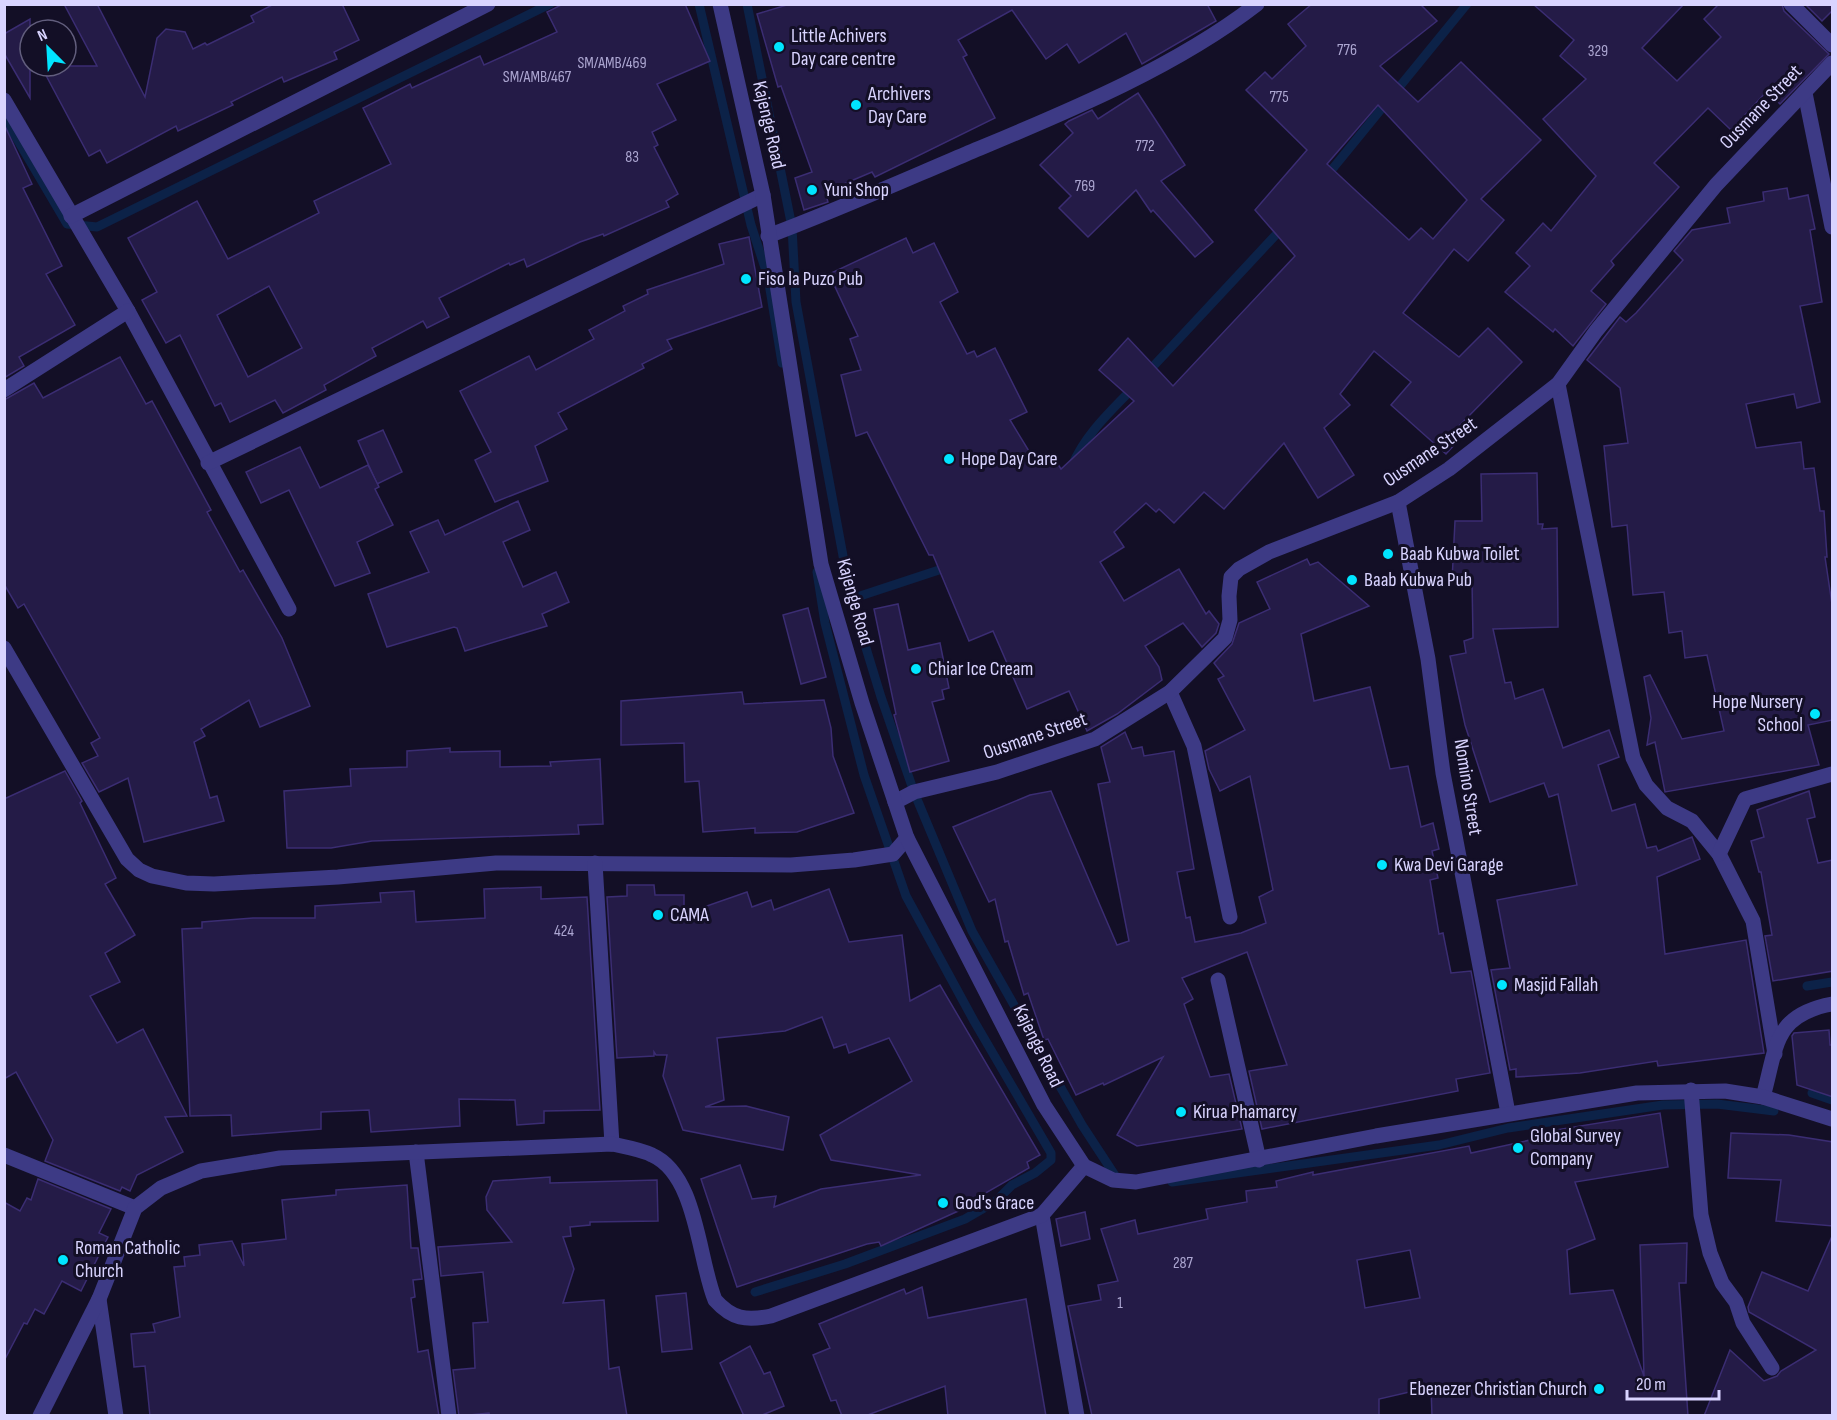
<svg xmlns="http://www.w3.org/2000/svg" width="1837" height="1420" font-family="'Sofia Sans Condensed',sans-serif">
<style>
.lines{fill:none;stroke-linecap:round;stroke-linejoin:round}
.stream{stroke:#0c2248;stroke-width:9}
.building{fill:#241b47;stroke:#3b2d73;stroke-width:1.5;fill-rule:evenodd}
.minor{stroke:#3d3a85;stroke-width:15}
.tertiary{stroke:#3d3a85;stroke-width:15}
.poi-dot{fill:#00e5ff;stroke:#130f26;stroke-width:2}
.labels{text-anchor:middle;dominant-baseline:central;stroke-width:6;stroke-linejoin:round;paint-order:stroke}
.number-label{font-size:16px;fill:#aca6d1}
.poi-label{font-size:20px;fill:#d9d4ff;stroke:#130f26;text-anchor:start}
.street-label{font-size:20px;fill:#d9d4ff;stroke:#130f26}
</style>
<rect width="100%" height="100%" fill="#130f26"/>
<g class="lines">
<g class="stream">
<path d="M699 4 751 225 768 277 782 363"/>
<path d="M747 4 792 227 796 302 851 599 951 566"/>
<path d="M4 117 67 224 97 227 550 4"/>
<path d="M1325 178 1467 4"/>
<path d="M1147 373 1285 225"/>
<path d="M1072 466C1085 434 1112 410 1135 386"/>
<path d="M851 599 881 697 914 792 972 931 1082 1125 1118 1180"/>
<path d="M1807 986 1832 982"/>
<path d="M1812 1093 1832 1100"/>
<path d="M1172 1182 1439 1145 1508 1128 1663 1105 1717 1104 1774 1111"/>
<path d="M755 1292 845 1264 965 1219 996 1201 1012 1185 1035 1173 1051 1160V1153L974 1021 906 896 864 775 825 623 817 572"/>
</g>
</g>
<g class="building">
<path d="M64 4H97L145 97 157 38 166 29 185 32 193 49 205 43 207 45 254 22 251 16 274 4H342L359 40 334 52 337 59 284 82 282 77 231 102 233 105 178 131 176 126 107 163 100 150 89 156 41 66H97Z"/>
<path d="M563 4H685L710 61 657 84 676 120 652 132 658 145 654 147 678 194 666 201 669 207 604 236 603 234 580 242 527 267 524 259 510 265 509 263 439 298 449 317 427 328 423 321 372 348 376 356 324 385 326 390 283 413 275 400 230 422 221 403 215 406 180 335 166 343 142 300 157 292 128 238 197 201 228 259 319 213 314 201 391 164 363 108 410 84 412 88 480 56 484 65 557 32 547 12ZM269 286 302 348 248 377 217 315Z"/>
<path d="M790 4H1207L1216 21 1142 64 1126 33 1079 63 1067 44 1046 59 1012 10 958 40 967 55 963 57 995 118 875 177 872 172 825 192 828 202 804 210 795 178 812 172 781 86 778 87 757 14Z"/>
<path d="M1312 4H1420L1437 21 1380 66 1418 102 1461 62 1541 140 1481 199 1504 220 1468 261 1454 249 1403 313 1459 357 1488 328 1522 362 1459 426 1466 432 1446 454 1391 405 1411 382 1374 351 1340 394 1350 405 1324 428 1354 475 1318 498 1284 443 1224 509 1204 492 1174 523 1159 509 1156 512 1146 503 1114 532 1124 547 1100 562 1124 601 1179 569 1206 614 1209 611 1219 624 1216 633 1202 647 1183 623 1145 646 1159 667 1162 680 1117 714 1087 731 1069 691 1027 709 993 631 969 641 933 555H929L867 432 856 436 841 375 861 370 850 339 858 336 829 274 906 238 913 253 934 243 958 292 940 302 967 354 974 351 977 357 995 348 1027 412 1010 420 1035 461 1041 458 1042 461 1052 455 1061 469 1134 401 1099 370 1128 338 1173 386 1295 256 1255 210 1307 150 1246 90 1265 72 1272 79 1306 46 1288 24ZM1378 105 1467 200 1433 239 1421 228 1409 240 1327 164Z"/>
<path d="M1533 4H1684L1642 48 1677 81 1721 37 1704 19 1719 4H1782L1784 11 1829 54 1780 104 1767 91 1731 130 1708 108 1654 163 1679 187 1611 261 1614 265 1591 291 1606 304 1573 346 1555 329 1553 332 1505 292 1530 266 1516 253 1543 223 1551 231 1596 176 1543 119 1586 79 1560 56 1574 40Z"/>
<path d="M1805 4H1833V10L1822 21Z"/>
<path d="M30 19V98L4 53V34Z"/>
<path d="M1138 93 1185 165 1161 181 1213 242 1195 257 1153 210 1151 212 1136 190 1088 237 1059 208 1071 196 1040 165 1073 133 1065 124 1069 121 1092 110 1098 119Z"/>
<path d="M4 124 32 184 23 188 62 266 46 274 75 325 19 357 24 366 4 378Z"/>
<path d="M1787 188 1789 199 1808 195 1815 229 1810 230 1822 302 1800 306 1820 402 1797 408 1794 394 1746 404 1756 448 1801 442 1804 469 1814 468 1820 511H1824L1827 557H1825L1833 611V720L1808 725 1819 765 1665 792 1655 742 1647 745 1651 718 1644 677 1650 675 1682 739 1724 731 1707 655 1685 658 1682 631 1669 633 1664 592 1633 595 1627 525 1612 527 1604 446 1628 443 1620 388 1587 360 1620 317 1626 322 1636 313 1683 260 1674 251 1692 230 1730 223 1727 208 1764 201 1763 192Z"/>
<path d="M749 237 762 307 667 340 672 349 642 364 644 368 558 413 567 429 535 446 548 481 495 502 475 460 491 452 460 391 529 356 536 370 594 339 589 330 625 311 623 306 648 294 647 290 724 264 719 244Z"/>
<path d="M120 357 146 404 152 401 211 510 207 512 240 572 243 570 282 638 310 706 260 727 249 700 201 729 205 736 194 742 210 798 217 796 224 821 144 842 128 778 99 792 82 763 98 756 91 743 100 738 24 604 18 608 4 584V400L34 383 43 398Z"/>
<path d="M383 430 402 472 377 484 358 441Z"/>
<path d="M300 447 320 488 368 465 379 487 375 489 393 525 357 542 370 573 335 586 289 490 261 503 246 472Z"/>
<path d="M1537 473 1538 524H1543L1542 529 1557 528 1558 627 1493 629 1505 683 1511 682 1515 699 1543 689 1563 748 1609 730 1619 757 1598 765 1612 811 1635 804 1647 848 1656 846 1658 851 1692 837 1700 859 1657 877 1665 954 1746 940 1764 1053 1658 1066 1657 1061 1580 1073 1516 1077V1069L1510 1070 1491 970 1510 968 1497 900 1577 885 1558 794 1549 797 1544 783 1490 802 1465 725 1450 656 1466 653 1464 641 1473 638 1472 580 1452 581 1455 521H1482L1481 474Z"/>
<path d="M518 501 530 530 503 542 523 587 556 572 569 602 542 614 547 626 465 651 457 628 454 627 387 647 368 594 429 572 410 532 438 520 445 535Z"/>
<path d="M1307 559 1310 565 1318 562 1369 606 1301 634 1314 701 1370 687 1390 769 1408 766 1421 827 1433 823 1439 849 1432 851 1438 878 1430 880 1439 934 1443 933 1451 973 1471 971 1490 1073 1456 1079 1458 1091 1262 1129 1249 1071 1287 1065 1247 952 1182 978 1193 999 1184 1004 1210 1077 1229 1074 1242 1129 1137 1146 1117 1135 1163 1057 1104 1085 1103 1083 1076 1095 1048 1039 1044 1040 1028 993 1024 995 1008 941 1005 942 995 899 989 902 953 827 1030 795 1051 791 1117 945 1129 941 1098 784 1110 782 1101 747 1125 732 1132 749 1142 747 1144 756 1174 751 1194 869 1177 872 1186 918 1190 917 1195 942 1241 933 1266 923 1259 897 1273 890 1250 776 1220 791 1209 769 1205 751 1245 730 1218 679 1224 676 1214 663 1232 644 1239 623 1270 609 1257 582Z"/>
<path d="M898 604 908 650 940 643 949 688 942 690 944 699 932 702 949 761 910 772 894 715 896 714 874 609Z"/>
<path d="M808 608 826 677 801 684 783 615Z"/>
<path d="M742 692 744 704 824 700 831 728 833 756 854 813 797 832 755 833V828L703 832 699 781 685 782 684 743 621 745V701Z"/>
<path d="M450 748V752L500 751V767L551 766 550 762 600 759 603 824 578 825 579 834 372 841 331 848H287L284 791 351 786 350 769 407 767V751Z"/>
<path d="M65 771 82 801 80 803 116 878 105 884 135 935 105 953 120 982 90 996 117 1043 143 1029 187 1116 165 1117 183 1152 137 1175 130 1191 122 1187 120 1191 45 1161 53 1140 16 1072 4 1079V799Z"/>
<path d="M1809 791 1815 817 1807 819 1818 863 1833 860V971L1773 981 1765 936 1772 935 1761 872H1759L1751 841 1764 837 1757 810Z"/>
<path d="M627 885H654L655 895H684V914L747 892 752 907 771 900 774 910 829 889 849 942 902 935 910 1001 940 985 1040 1155 1027 1162 1029 1168 975 1199 976 1203 881 1246 879 1242 867 1244 737 1287 701 1179 740 1165 752 1199 776 1196 774 1207 821 1189 921 1175 831 1160 820 1135 912 1081 889 1038 849 1053 846 1044 834 1048 822 1017 785 1031 717 1038 724 1100 705 1107 746 1106 789 1117 783 1150 683 1130 663 1076 667 1055H656L654 1052V1056L617 1058 607 897 627 896Z"/>
<path d="M541 887V899L587 897 600 1110 544 1111V1123L517 1125 515 1100 459 1099 460 1126 371 1132 369 1110 321 1112V1129L232 1136 231 1115 190 1116 182 929 202 928V922L253 918H315V906L381 902 380 893 414 891 416 922 485 918 484 889Z"/>
<path d="M1829 1030 1830 1045H1833V1097L1797 1085 1792 1036 1794 1033Z"/>
<path d="M1660 1113 1668 1167 1575 1182 1595 1239 1567 1250 1570 1294 1613 1290 1644 1376 1640 1245 1687 1243 1686 1283H1679L1688 1416H1432L1431 1387 1379 1399V1416H1092L1068 1306 1101 1300 1098 1285 1118 1281 1101 1229 1135 1220 1138 1234 1208 1219 1206 1209 1247 1202 1246 1191 1277 1187 1276 1181 1313 1172V1175L1469 1146 1471 1153 1544 1137 1543 1132ZM1410 1250 1420 1298 1365 1308 1357 1260Z"/>
<path d="M1731 1133 1789 1135 1833 1142V1226L1776 1221 1781 1180 1728 1178Z"/>
<path d="M550 1177V1183L657 1180 658 1221 590 1222V1225L570 1227 571 1236 563 1237 574 1269 563 1303 604 1300 609 1369 619 1367 627 1416H490L489 1413 459 1416 453 1370 475 1368 473 1323 488 1322 483 1272 441 1276 438 1247 512 1242 487 1210 486 1197 493 1181Z"/>
<path d="M38 1179 111 1209 99 1233 108 1237 81 1291 62 1281 44 1314 35 1309 27 1324 24 1323 4 1361V1202L20 1211 27 1198 31 1200Z"/>
<path d="M407 1185 411 1248H418L422 1279 413 1280 415 1297 411 1298 418 1352 428 1350 439 1416H150L145 1366 134 1367 131 1334 155 1332 153 1324 180 1317 174 1267 185 1266 184 1257 200 1255 199 1245 232 1241 244 1266 242 1244 286 1239 282 1200 336 1195V1190Z"/>
<path d="M1085 1212 1090 1239 1061 1246 1056 1219Z"/>
<path d="M1833 1234V1416H1704L1730 1350 1764 1381 1777 1376 1781 1371 1816 1350 1749 1312 1748 1307 1762 1272 1808 1291Z"/>
<path d="M922 1287 928 1318 1026 1299 1046 1416H948L945 1386 865 1416H842L836 1400 831 1401 813 1355 830 1348 819 1324 904 1289 906 1294Z"/>
<path d="M686 1293 692 1349 662 1352 656 1296Z"/>
<path d="M750 1346 764 1374 770 1372 784 1406 760 1416H744L720 1363Z"/>
</g>
<g class="lines">
<g class="minor">
<path d="M1791 4 1832 45"/>
<path d="M1805 93 1832 227"/>
<path d="M4 100 128 311 289 609"/>
<path d="M71 216 488 4"/>
<path d="M768 236C835 211 900 182 966 154 1064 113 1173 69 1257 4"/>
<path d="M1558 384 1633 758 1646 785 1667 808 1692 821 1719 854 1753 921 1775 1054"/>
<path d="M4 390 128 311"/>
<path d="M208 463 763 195"/>
<path d="M1398 502 1428 659 1443 773 1508 1113"/>
<path d="M4 648 127 859 139 870 152 876 186 883 214 884 338 877 496 863 791 865 854 860 893 854 907 838"/>
<path d="M1170 692 1194 746 1230 917"/>
<path d="M895 802 914 792 997 772 1095 739 1170 692 1225 638 1230 620 1229 596 1231 577 1239 569 1269 552 1398 502 1449 469 1558 384 1596 331 1716 185 1832 63"/>
<path d="M1719 854 1745 799 1832 774"/>
<path d="M595 863 612 1144"/>
<path d="M1218 980 1259 1160"/>
<path d="M1691 1090 1701 1215 1710 1253 1722 1283 1736 1302 1743 1323 1772 1368"/>
<path d="M1763 1097C1777 1047 1773 1015 1832 1004"/>
<path d="M416 1152 449 1416"/>
<path d="M4 1155 135 1208"/>
<path d="M1042 1215 1077 1416"/>
<path d="M99 1299 116 1416"/>
<path d="M40 1416 99 1299 135 1208 161 1188 201 1171 280 1158 612 1144C625 1147 640 1149 652 1155 697 1175 698 1258 715 1300 732 1319 746 1321 771 1316L1042 1215 1084 1166"/>
</g>
<path class="tertiary" d="M720 4 763 195 821 564 862 703 907 838 1044 1105 1084 1166 1113 1180 1136 1182 1376 1136 1637 1093 1725 1091 1763 1097 1832 1119"/>
</g>
<g class="poi-dot">
<circle cx="779" cy="47" r="6"/>
<circle cx="856" cy="105" r="6"/>
<circle cx="812" cy="190" r="6"/>
<circle cx="746" cy="279" r="6"/>
<circle cx="949" cy="459" r="6"/>
<circle cx="1388" cy="554" r="6"/>
<circle cx="1352" cy="580" r="6"/>
<circle cx="916" cy="669" r="6"/>
<circle cx="1815" cy="714" r="6"/>
<circle cx="1382" cy="865" r="6"/>
<circle cx="658" cy="915" r="6"/>
<circle cx="1502" cy="985" r="6"/>
<circle cx="1181" cy="1112" r="6"/>
<circle cx="1518" cy="1148" r="6"/>
<circle cx="943" cy="1203" r="6"/>
<circle cx="63" cy="1260" r="6"/>
<circle cx="1599" cy="1389" r="6"/>
</g>
<g class="labels">
<g class="number-label">
<text x="1347" y="50">776</text>
<text x="1598" y="51">329</text>
<text x="612" y="63">SM/AMB/469</text>
<text x="537" y="77">SM/AMB/467</text>
<text x="1279" y="97">775</text>
<text x="1145" y="146">772</text>
<text x="632" y="157">83</text>
<text x="1085" y="186">769</text>
<text x="564" y="931">424</text>
<text x="1183" y="1263">287</text>
<text x="1120" y="1303">1</text>
</g>
<g class="poi-label">
<text x="791" y="36">Little Achivers<tspan x="791" dy="23">Day care centre</tspan></text>
<text x="868" y="94">Archivers<tspan x="868" dy="23">Day Care</tspan></text>
<text x="824" y="190">Yuni Shop</text>
<text x="758" y="279">Fiso la Puzo Pub</text>
<text x="961" y="459">Hope Day Care</text>
<text x="1400" y="554">Baab Kubwa Toilet</text>
<text x="1364" y="580">Baab Kubwa Pub</text>
<text x="928" y="669">Chiar Ice Cream</text>
<text x="1803" y="702" text-anchor="end">Hope Nursery<tspan x="1803" dy="23">School</tspan></text>
<text x="1394" y="865">Kwa Devi Garage</text>
<text x="670" y="915">CAMA</text>
<text x="1514" y="985">Masjid Fallah</text>
<text x="1193" y="1112">Kirua Phamarcy</text>
<text x="1530" y="1136">Global Survey<tspan x="1530" dy="23">Company</tspan></text>
<text x="955" y="1203">God's Grace</text>
<text x="75" y="1248">Roman Catholic<tspan x="75" dy="23">Church</tspan></text>
<text x="1587" y="1389" text-anchor="end">Ebenezer Christian Church</text>
</g>
<g class="street-label">
<text transform="translate(1761 107) rotate(-46)">Ousmane Street</text>
<text transform="translate(769 125) rotate(77)">Kajenge Road</text>
<text transform="translate(1430 452) rotate(-34)">Ousmane Street</text>
<text transform="translate(855 602) rotate(74)">Kajenge Road</text>
<text transform="translate(1035 736) rotate(-19)">Ousmane Street</text>
<text transform="translate(1468 787) rotate(81)">Nomino Street</text>
<text transform="translate(1038 1046) rotate(64)">Kajenge Road</text>
</g>
</g>
<rect width="1837" height="1420" fill="none" stroke="#d9d4ff" stroke-width="12"/>
<g transform="translate(48 48) rotate(336)"><circle r="28" fill="#130f26" stroke="#625e7d" stroke-width="1.5"/>
<path d="M0-4.5L10 22L0 15L-10 22Z" fill="#00e5ff"/>
<text y="-9" font-size="16" font-weight="bold" text-anchor="middle" fill="#d9d4ff">N</text>
</g>
<path d="M1627 1390v9h92v-9" fill="none" stroke="#d9d4ff" stroke-width="3"/>
<text x="1636" y="1390" font-size="18" fill="#d9d4ff" stroke="#130f26" stroke-width="4.5" paint-order="stroke">20 m</text>
</svg>
